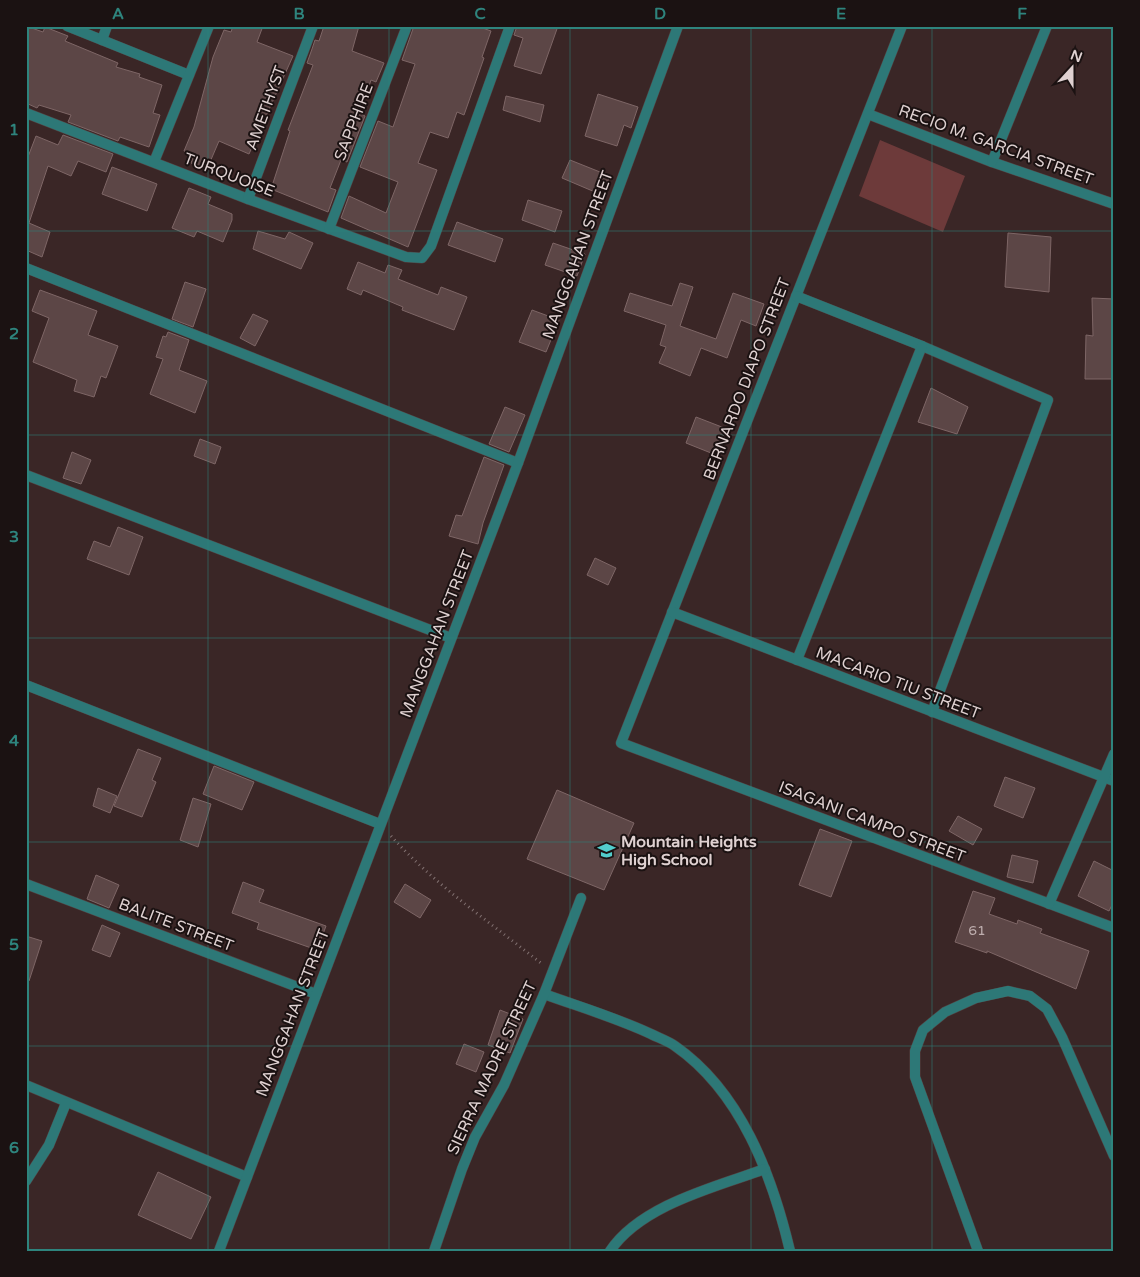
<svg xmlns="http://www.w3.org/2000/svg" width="1140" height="1277" font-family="'Varela Round',sans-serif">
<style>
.green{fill:#6d3a3a}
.building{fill:#5c4646;stroke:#7e6666}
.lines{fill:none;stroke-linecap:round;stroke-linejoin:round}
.minor-casing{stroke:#544141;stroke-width:11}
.path{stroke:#827171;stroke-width:3;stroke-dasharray:1 4;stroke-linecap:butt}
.minor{stroke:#2d7877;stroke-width:10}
.grid{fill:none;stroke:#2e847d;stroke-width:1;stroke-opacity:0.55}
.labels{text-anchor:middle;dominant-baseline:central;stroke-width:4;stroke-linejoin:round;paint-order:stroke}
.number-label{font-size:14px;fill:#beaeae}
.street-label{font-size:16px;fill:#dfd1d1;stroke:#1b1212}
.poi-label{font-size:16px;font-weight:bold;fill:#dfd1d1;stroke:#1b1212;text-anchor:start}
.neatline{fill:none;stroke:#2e847d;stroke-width:2}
.grid-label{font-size:16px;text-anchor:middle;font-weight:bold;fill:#2e847d}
</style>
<rect width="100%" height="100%" fill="#3a2626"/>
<path class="green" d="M880 140 965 176 943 232 859 196Z"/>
<g class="building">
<path d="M26 26 43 32 45 27 68 36 65 41 118 63 116 67 140 74 139 77 162 85 153 113 160 115 149 147 120 137 118 141 68 122 71 115 39 105 37 108 26 103Z"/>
<path d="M233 26H263L257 42 293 56 249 154 219 141 207 169 191 163 194 155 184 151 194 127 213 57 224 30 231 32Z"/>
<path d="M324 26H359L352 51 384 63 376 82 371 80 360 113 365 116 347 162 341 160 330 188 336 190 328 212 271 189 290 131 288 130 313 65 307 63 312 49 315 40 319 41Z"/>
<path d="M414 26H477L491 31 482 57 484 58 464 115 457 112 448 138 430 132 418 163 437 170 408 247 341 218 349 196 386 213 398 182 360 167 378 121 393 127 415 64 402 60Z"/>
<path d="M517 26H558L541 74 514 66 523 38 514 35Z"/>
<path d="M598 94 638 107 631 128 624 125 617 146 585 136Z"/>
<path d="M506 96 544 105 540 122 503 110Z"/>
<path d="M63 135 113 154 106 172 78 161 71 176 48 166 29 223 50 232 42 257 26 250V162L36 136 58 145Z"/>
<path d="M570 160 610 176 602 195 562 178Z"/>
<path d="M112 167 157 184 147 211 102 194Z"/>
<path d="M189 188 211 197 208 204 232 214V220L223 242 197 231 194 237 172 228Z"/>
<path d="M528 200 562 211 555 232 522 220Z"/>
<path d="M457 222 503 239 495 262 448 245Z"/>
<path d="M258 231 285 239 289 232 313 243 301 269 253 249Z"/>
<path d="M1008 233 1051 237 1049 292 1005 287Z"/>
<path d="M553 243 585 254 577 276 545 265Z"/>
<path d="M358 262 385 273 388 265 402 270 398 279 438 295 441 287 467 297 454 330 402 310 403 307 363 290 361 295 347 289Z"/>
<path d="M185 282 206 289 193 327 172 319Z"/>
<path d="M680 283 693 287 680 326 716 339 733 293 764 304 756 326 741 320 727 358 701 348 690 376 659 363 666 347 660 345 666 325 624 311 630 293 672 306Z"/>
<path d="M40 290 97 311 88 335 118 346 106 378 101 376 94 397 74 391 77 380 33 362 49 318 32 311Z"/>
<path d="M1092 298 1114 299V379H1085L1086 335 1093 336Z"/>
<path d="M532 310 559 320 546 352 519 342Z"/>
<path d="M253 314 268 321 255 346 240 338Z"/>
<path d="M168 332 189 340 179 370 207 381 195 413 150 394 163 359 156 357 163 336 166 337Z"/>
<path d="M931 388 968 407 957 434 918 422Z"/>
<path d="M505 407 525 415 509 452 489 444Z"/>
<path d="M696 417 727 429 716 455 686 443Z"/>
<path d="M200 439 221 447 215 464 194 456Z"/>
<path d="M72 452 91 460 81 484 63 478Z"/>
<path d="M484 457 504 465 483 523 478 544 449 536 456 515 462 516Z"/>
<path d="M118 527 143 537 129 575 87 559 94 541 110 547Z"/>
<path d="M595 558 616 568 608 585 587 575Z"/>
<path d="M138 749 161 758 152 780 156 782 142 817 114 806Z"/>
<path d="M214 766 254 782 242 810 203 794Z"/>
<path d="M1005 777 1035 788 1023 818 994 806Z"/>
<path d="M98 788 117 796 110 813 93 806Z"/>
<path d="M557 790 634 823 604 890 527 859Z"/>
<path d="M193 798 211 804 198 847 180 840Z"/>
<path d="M958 816 982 829 973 845 949 831Z"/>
<path d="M820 829 852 841 831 897 799 885Z"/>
<path d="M1012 855 1038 861 1033 883 1007 877Z"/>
<path d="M1094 861 1114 871V901L1109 911 1078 896Z"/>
<path d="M96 875 119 885 109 908 87 899Z"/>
<path d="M243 882 264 890 259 902 326 926 317 950 257 929 259 923 232 913Z"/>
<path d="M405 884 431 900 420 918 394 902Z"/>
<path d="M973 891 995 898 989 914 1017 924 1018 920 1042 929 1040 933 1089 951 1076 989 987 951V953L955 942Z"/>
<path d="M102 925 120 933 110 957 92 950Z"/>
<path d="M26 936 42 941 29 981 26 980Z"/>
<path d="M500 1010 523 1019 510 1053 488 1045Z"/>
<path d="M464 1044 484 1052 476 1072 456 1064Z"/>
<path d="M158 1172 211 1197 191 1239 138 1215Z"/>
</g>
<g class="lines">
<defs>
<g id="minor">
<path d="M67 26 189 75"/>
<path d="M902 26 621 743 1114 928"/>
<path d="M102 40 107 26"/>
<path d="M26 113 248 199 406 257 422 258 431 246 510 26"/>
<path d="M868 114 992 162 1114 204"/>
<path d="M154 162 209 26"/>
<path d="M992 162 1047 26"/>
<path d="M248 199 313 26"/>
<path d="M329 229 407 26"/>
<path d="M26 268 518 463"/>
<path d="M796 296 922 346 1048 400 932 712"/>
<path d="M26 475 451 638"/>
<path d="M672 612 1114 781"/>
<path d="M797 660 922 346"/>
<path d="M26 685 380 824"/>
<path d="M26 884 316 994"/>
<path d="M1049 904 1114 754"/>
<path d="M544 994C580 1007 617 1018 651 1034 659 1038 668 1041 675 1046 741 1092 772 1175 790 1251"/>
<path d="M26 1085 247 1177"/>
<path d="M26 1181 49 1145 66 1103"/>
<path d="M219 1251 518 463 678 26"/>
<path d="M434 1251 462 1169 475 1137 504 1085 544 994 581 898"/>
<path d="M610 1251C641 1205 715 1187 765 1169"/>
<path d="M978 1251 915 1077V1051L923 1030 945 1012 976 998 1008 991 1030 996 1047 1009 1062 1037 1114 1156"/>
</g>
</defs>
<use href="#minor" class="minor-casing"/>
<path class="path" d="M391 836C435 885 491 923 542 964"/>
<use href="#minor" class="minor"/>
</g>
<path class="grid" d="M208 26V1251M389 26V1251M570 26V1251M751 26V1251M932 26V1251M26 231H1114M26 435H1114M26 638H1114M26 842H1114M26 1046H1114"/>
<defs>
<symbol id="school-bare" viewBox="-9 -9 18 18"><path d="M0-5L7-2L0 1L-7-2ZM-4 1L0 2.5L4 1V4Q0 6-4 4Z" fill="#52cdcc" stroke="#1b1212" stroke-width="2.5" paint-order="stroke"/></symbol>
</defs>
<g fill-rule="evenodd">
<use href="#school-bare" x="594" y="838" width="25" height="25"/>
</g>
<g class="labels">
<g class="number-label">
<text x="977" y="930">61</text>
</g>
<g class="street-label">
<text transform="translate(266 108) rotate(-70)">AMETHYST</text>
<text transform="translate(354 122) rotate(-69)">SAPPHIRE</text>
<text transform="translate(996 145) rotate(20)">RECIO M. GARCIA STREET</text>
<text transform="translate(229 175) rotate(21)">TURQUOISE</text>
<text transform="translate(578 255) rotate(-70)">MANGGAHAN STREET</text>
<text transform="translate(747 379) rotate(-69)">BERNARDO DIAPO STREET</text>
<text transform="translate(437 634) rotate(-69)">MANGGAHAN STREET</text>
<text transform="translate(898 683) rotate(21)">MACARIO TIU STREET</text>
<text transform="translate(872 822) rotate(21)">ISAGANI CAMPO STREET</text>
<text transform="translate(176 925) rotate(21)">BALITE STREET</text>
<text transform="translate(293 1013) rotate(-69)">MANGGAHAN STREET</text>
<text transform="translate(492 1068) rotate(-65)">SIERRA MADRE STREET</text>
</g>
<g class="poi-label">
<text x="621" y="842">Mountain Heights<tspan x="621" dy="18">High School</tspan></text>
</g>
</g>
<rect width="1140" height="1277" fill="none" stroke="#1b1212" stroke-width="55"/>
<g transform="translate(1072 68) rotate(21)" stroke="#1b1212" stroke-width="4" paint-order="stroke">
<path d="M0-4L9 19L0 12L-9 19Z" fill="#dfd1d1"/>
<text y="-8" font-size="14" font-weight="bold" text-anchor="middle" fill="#dfd1d1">N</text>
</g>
<rect x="28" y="28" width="1084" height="1222" class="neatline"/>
<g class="grid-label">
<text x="118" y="19">A</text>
<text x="299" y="19">B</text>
<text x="480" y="19">C</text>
<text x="660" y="19">D</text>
<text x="841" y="19">E</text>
<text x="1022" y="19">F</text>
<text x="14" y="135">1</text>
<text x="14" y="339">2</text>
<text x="14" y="542">3</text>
<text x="14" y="746">4</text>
<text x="14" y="950">5</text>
<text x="14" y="1153">6</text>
</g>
</svg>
